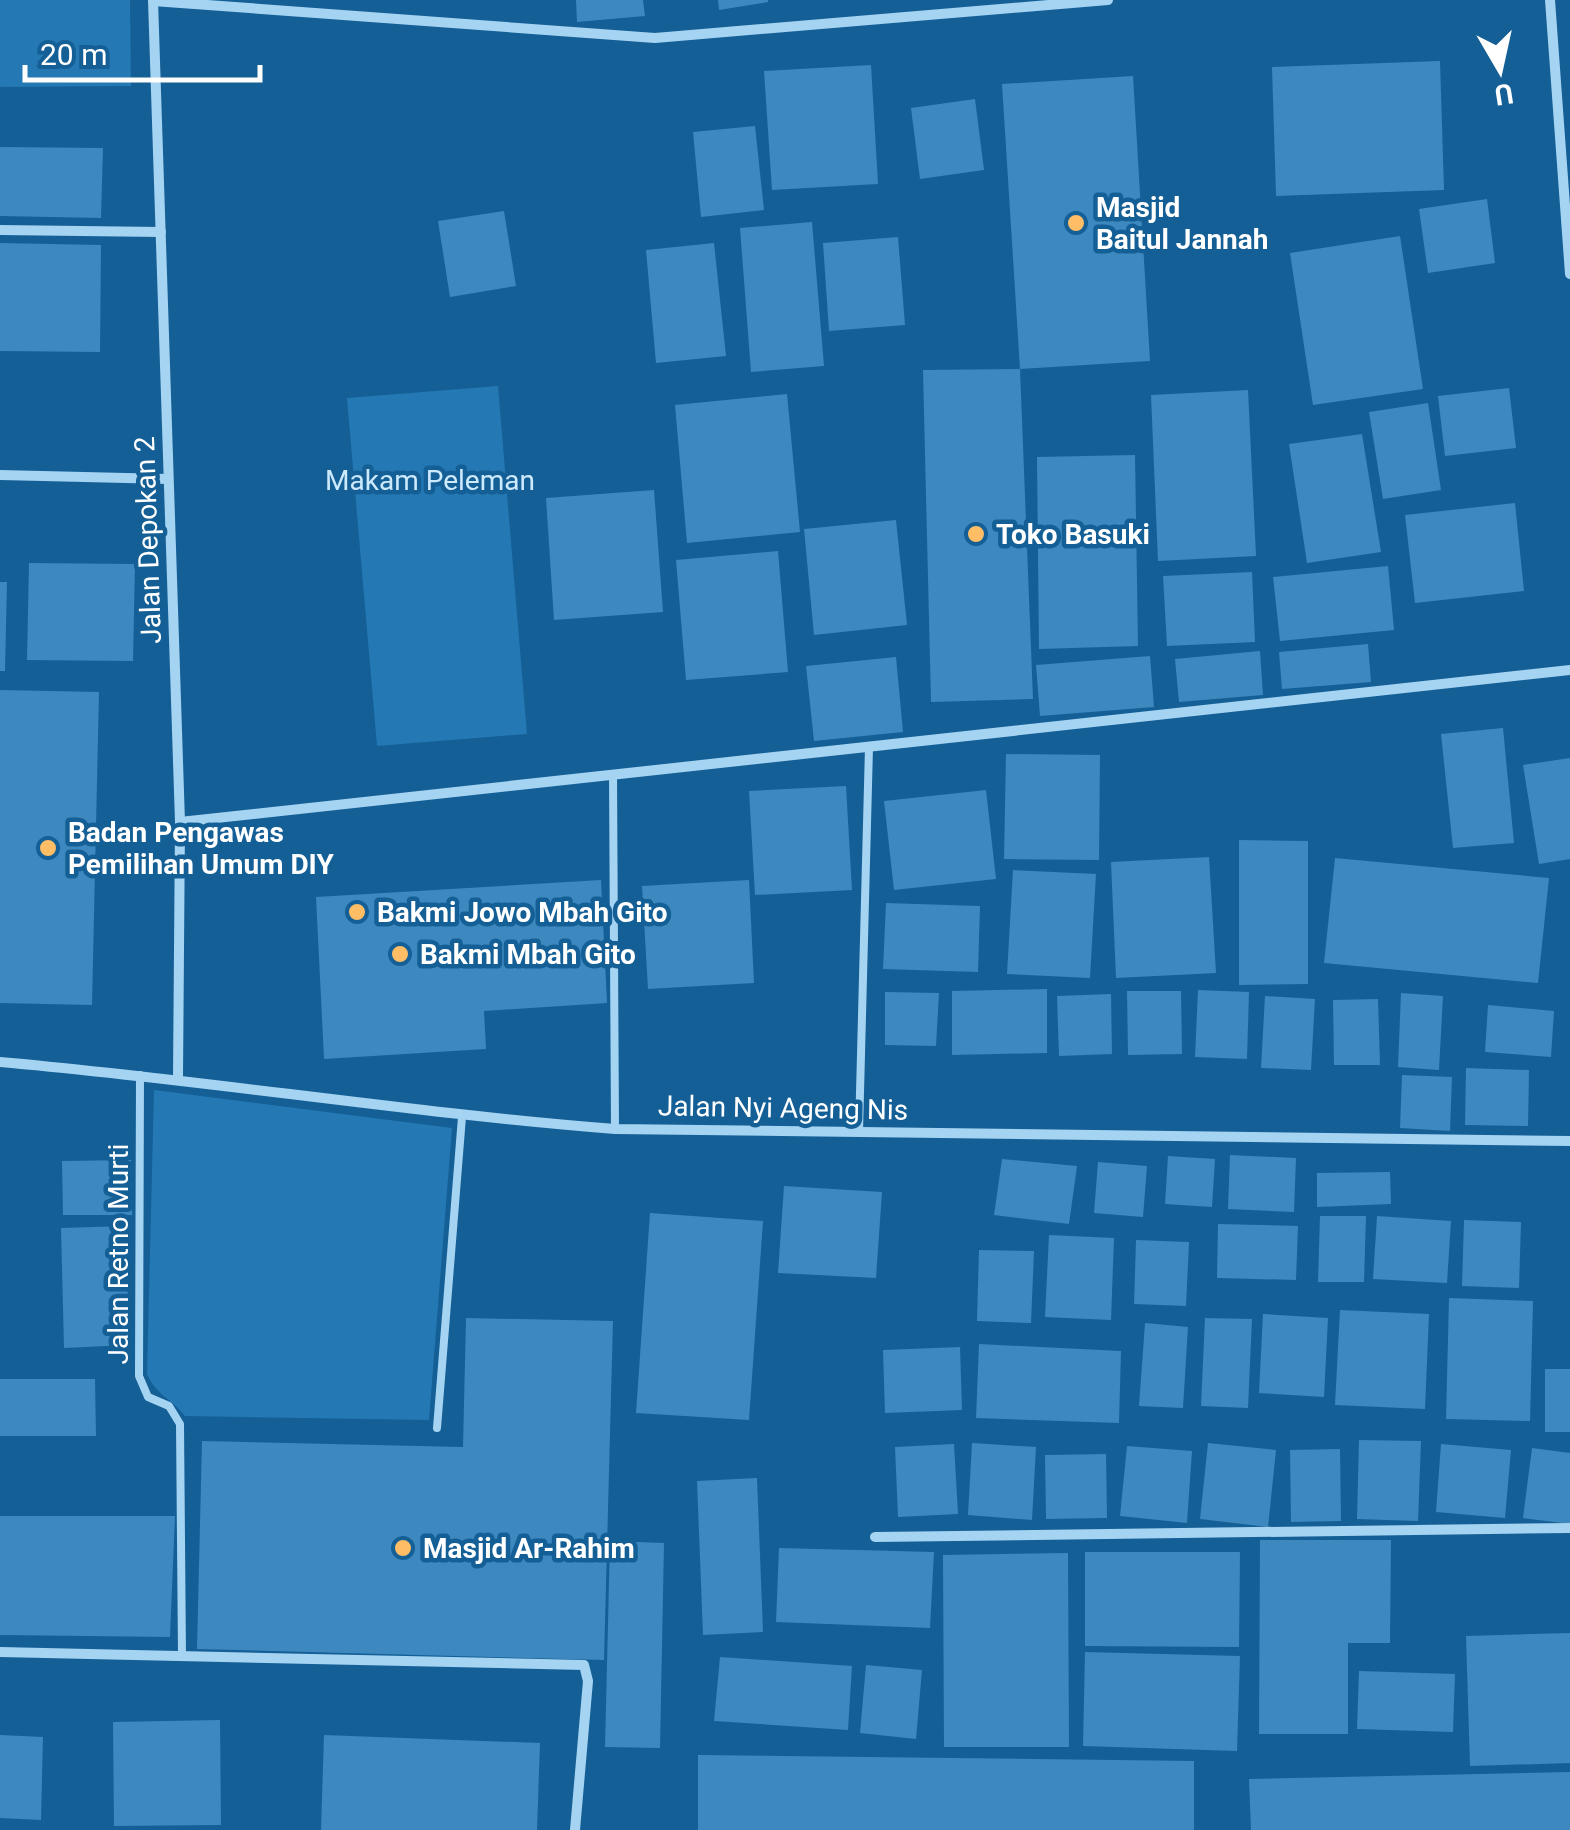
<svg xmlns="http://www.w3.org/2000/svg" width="1570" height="1830" font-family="Roboto,sans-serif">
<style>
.green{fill:#2478b3}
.building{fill:#3d88be}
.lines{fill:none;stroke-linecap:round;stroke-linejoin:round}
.lane{stroke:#a5d3f2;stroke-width:8}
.street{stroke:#a5d3f2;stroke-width:10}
.poi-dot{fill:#ffbe66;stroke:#145f96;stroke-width:4}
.labels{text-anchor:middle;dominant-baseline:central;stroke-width:9;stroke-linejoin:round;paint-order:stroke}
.poi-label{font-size:28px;font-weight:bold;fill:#fff;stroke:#145f96;text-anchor:start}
.park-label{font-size:28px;fill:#cde9fc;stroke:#145f96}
.street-label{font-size:28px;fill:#fff;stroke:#145f96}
</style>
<rect width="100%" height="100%" fill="#145f96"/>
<g class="green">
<path d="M0 0H130L131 86 0 87Z"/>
<path d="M498 386 527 734 377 746 347 398Z"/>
<path d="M154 1090 452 1128 429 1420 185 1416C172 1399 155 1394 147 1374Z"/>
</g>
<g class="building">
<path d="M576 0H643L645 16 577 22Z"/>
<path d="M718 0H768V2L719 10Z"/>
<path d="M1440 61 1444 190 1276 196 1272 67Z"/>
<path d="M871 65 878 184 772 190 764 71Z"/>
<path d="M1133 76 1150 361 1020 369 1002 84Z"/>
<path d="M975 99 984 170 920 179 911 108Z"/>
<path d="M755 126 764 210 701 217 693 132Z"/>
<path d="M0 147 103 148 101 218 0 216Z"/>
<path d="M1487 199 1495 263 1428 273 1419 209Z"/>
<path d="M504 211 516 286 450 297 438 221Z"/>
<path d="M812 222 824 366 751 372 740 228Z"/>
<path d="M1400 236 1423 389 1313 405 1290 253Z"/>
<path d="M898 237 905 325 829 331 823 243Z"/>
<path d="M0 243 101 245 100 352 0 351Z"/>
<path d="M714 243 726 356 656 363 646 250Z"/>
<path d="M1020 369 1033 699 931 702 923 370Z"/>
<path d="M1509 388 1516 448 1445 456 1438 396Z"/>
<path d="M1248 390 1256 556 1158 561 1151 395Z"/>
<path d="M787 394 800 532 687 543 675 405Z"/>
<path d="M1428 403 1441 490 1383 499 1369 412Z"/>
<path d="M1362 434 1381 552 1307 563 1289 444Z"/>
<path d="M1135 455 1138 646 1039 649 1037 457Z"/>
<path d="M654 490 663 612 554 620 546 498Z"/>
<path d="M1515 503 1524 591 1415 603 1405 515Z"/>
<path d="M896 520 907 625 814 635 804 529Z"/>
<path d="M778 551 788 672 686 680 676 560Z"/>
<path d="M29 563 135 564 133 661 27 660Z"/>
<path d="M1388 566 1394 630 1280 641 1273 577Z"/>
<path d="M1252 572 1255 642 1167 646 1163 576Z"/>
<path d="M0 582H7L5 671H0Z"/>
<path d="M1368 644 1371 682 1282 689 1279 652Z"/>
<path d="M1260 651 1263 695 1179 702 1175 659Z"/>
<path d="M1150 656 1154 707 1040 716 1036 665Z"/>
<path d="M896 657 903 732 814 741 806 666Z"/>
<path d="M0 690 99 692 92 1005 0 1003Z"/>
<path d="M1503 728 1514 843 1453 848 1441 734Z"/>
<path d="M1006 754 1100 755 1099 860 1004 859Z"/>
<path d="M1570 758V859L1539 864 1523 765Z"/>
<path d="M846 786 852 890 755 895 749 791Z"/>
<path d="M986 790 996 879 894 890 884 801Z"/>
<path d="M1239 840 1308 841V984L1239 985Z"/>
<path d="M1209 857 1216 973 1116 978 1111 862Z"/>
<path d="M1335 858 1549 878 1538 983 1324 963Z"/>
<path d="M1013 870 1096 874 1090 978 1007 974Z"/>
<path d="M601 880 607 1003 484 1011 486 1049 324 1059 316 897Z"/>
<path d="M749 880 754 983 648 989 642 886Z"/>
<path d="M886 903 980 906 978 972 883 969Z"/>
<path d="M1047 989V1053L952 1055V991Z"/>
<path d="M1198 990 1249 992 1247 1059 1195 1057Z"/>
<path d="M1127 991H1181L1182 1054 1128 1055Z"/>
<path d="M885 992 939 993 936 1046 885 1045Z"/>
<path d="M1401 993 1443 996 1439 1070 1398 1067Z"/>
<path d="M1111 994 1112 1054 1059 1056 1057 996Z"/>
<path d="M1265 996 1315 999 1311 1070 1261 1068Z"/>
<path d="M1378 999 1380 1065H1334L1333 1000Z"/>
<path d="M1488 1005 1554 1011 1551 1057 1485 1052Z"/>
<path d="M1466 1068 1529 1070 1528 1126 1465 1125Z"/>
<path d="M1402 1075 1452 1077 1450 1131 1400 1128Z"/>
<path d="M1230 1155 1296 1158 1294 1212 1228 1209Z"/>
<path d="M1168 1156 1215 1159 1212 1207 1165 1204Z"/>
<path d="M1002 1159 1077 1166 1069 1224 994 1215Z"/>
<path d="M131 1160 132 1215H63L62 1161Z"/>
<path d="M1098 1162 1147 1166 1143 1217 1094 1213Z"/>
<path d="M1390 1172 1391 1204 1317 1207V1173Z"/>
<path d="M784 1186 882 1192 876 1278 778 1273Z"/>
<path d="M650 1213 763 1221 749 1420 636 1413Z"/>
<path d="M1320 1216H1366L1364 1282H1318Z"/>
<path d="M1377 1216 1451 1221 1447 1283 1373 1279Z"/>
<path d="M1464 1220 1521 1222 1519 1288 1462 1286Z"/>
<path d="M1218 1224 1298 1226 1296 1280 1217 1278Z"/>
<path d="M126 1226 129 1345 64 1348 61 1228Z"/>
<path d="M1049 1235 1114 1238 1111 1320 1045 1317Z"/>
<path d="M1136 1240 1189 1242 1186 1306 1134 1304Z"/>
<path d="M979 1250 1034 1251 1031 1323 977 1321Z"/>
<path d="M1449 1298 1533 1301 1530 1421 1446 1419Z"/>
<path d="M1340 1310 1429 1314 1425 1409 1335 1405Z"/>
<path d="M1263 1314 1328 1318 1324 1397 1259 1393Z"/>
<path d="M466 1318 613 1321 604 1660 197 1649 202 1441 463 1447Z"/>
<path d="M1205 1318 1252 1319 1248 1408 1201 1406Z"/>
<path d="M1145 1323 1188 1327 1183 1408 1139 1406Z"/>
<path d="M979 1344 1121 1351 1119 1423 976 1418Z"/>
<path d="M960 1347 962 1410 885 1413 883 1350Z"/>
<rect x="1545" y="1369" width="25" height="63"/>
<path d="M0 1379H95L96 1436H0Z"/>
<path d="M1359 1440 1421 1441 1418 1521 1357 1519Z"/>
<path d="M972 1443 1036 1447 1032 1520 968 1515Z"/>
<path d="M1208 1443 1276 1450 1268 1527 1200 1519Z"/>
<path d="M954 1444 958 1514 898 1517 895 1447Z"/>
<path d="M1441 1444 1511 1450 1505 1518 1436 1512Z"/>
<path d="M1127 1446 1192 1451 1187 1523 1120 1516Z"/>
<path d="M1532 1448 1570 1453V1524L1523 1518Z"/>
<path d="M1340 1449 1341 1521 1291 1522 1290 1450Z"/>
<path d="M1106 1454 1107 1518 1046 1519 1045 1455Z"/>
<path d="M757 1478 763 1632 703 1635 697 1481Z"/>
<path d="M0 1516H175L170 1637 0 1635Z"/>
<path d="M1260 1540H1391L1390 1643H1348V1734H1259Z"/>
<path d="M610 1541 664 1543 660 1748 605 1747Z"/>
<path d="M779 1548 934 1552 930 1628 776 1622Z"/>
<path d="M1085 1552H1240L1239 1647 1085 1646Z"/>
<path d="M1068 1553 1069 1747H944L943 1555Z"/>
<path d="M1570 1633V1763L1470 1766 1466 1636Z"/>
<path d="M1085 1652 1240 1656 1237 1751 1083 1746Z"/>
<path d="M720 1657 852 1666 848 1730 714 1721Z"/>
<path d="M866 1665 922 1670 916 1739 860 1733Z"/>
<path d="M1359 1671 1455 1674 1453 1732 1357 1729Z"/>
<path d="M220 1720 221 1825 114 1826 113 1722Z"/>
<path d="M0 1735 43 1737 41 1820 0 1818Z"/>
<path d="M324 1735 540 1743 537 1830H321Z"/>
<path d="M698 1755 1194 1761V1830H698Z"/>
<path d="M1570 1772V1830H1251L1249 1779Z"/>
</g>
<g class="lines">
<g class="lane">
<path d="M613 774 615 1129"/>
<path d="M140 1075 139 1376 148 1397 169 1406 180 1424 182 1656"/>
<path d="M859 1131 869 747"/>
<path d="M437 1428 462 1117"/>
</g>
<g class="street">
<path d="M153 0 180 822 178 1078"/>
<path d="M1550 0 1570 274"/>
<path d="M153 1 655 38 1108 0"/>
<path d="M0 230 161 232"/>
<path d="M0 475 168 479"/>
<path d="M180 822 1570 670"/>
<path d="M0 1062C206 1080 410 1113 615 1129L1570 1141"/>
<path d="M875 1537 1570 1528"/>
<path d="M0 1652 584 1665 588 1681 575 1830"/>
</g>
</g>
<g class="poi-dot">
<circle cx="1076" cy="223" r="10"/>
<circle cx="976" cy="534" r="10"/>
<circle cx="48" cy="848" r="10"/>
<circle cx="357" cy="912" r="10"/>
<circle cx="400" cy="954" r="10"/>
<circle cx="403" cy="1548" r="10"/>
</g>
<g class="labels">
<g class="poi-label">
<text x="1096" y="207">Masjid<tspan x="1096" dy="32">Baitul Jannah</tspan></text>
<text x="996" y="534">Toko Basuki</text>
<text x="68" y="832">Badan Pengawas<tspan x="68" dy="32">Pemilihan Umum DIY</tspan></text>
<text x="377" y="912">Bakmi Jowo Mbah Gito</text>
<text x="420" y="954">Bakmi Mbah Gito</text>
<text x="423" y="1548">Masjid Ar-Rahim</text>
</g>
<g class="park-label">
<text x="430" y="480">Makam Peleman</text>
</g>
<g class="street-label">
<text transform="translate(148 540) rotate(-92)">Jalan Depokan 2</text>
<text transform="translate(783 1108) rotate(1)">Jalan Nyi Ageng Nis</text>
<text transform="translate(118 1254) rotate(-90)">Jalan Retno Murti</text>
</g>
</g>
<g transform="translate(1500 70) rotate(171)" stroke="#145f96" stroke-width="8" paint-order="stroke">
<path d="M0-8L18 38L0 25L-18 38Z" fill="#ffffff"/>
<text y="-15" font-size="28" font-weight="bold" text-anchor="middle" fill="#ffffff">U</text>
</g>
<path d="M25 65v15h235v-15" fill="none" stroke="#ffffff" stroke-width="5"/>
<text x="40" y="65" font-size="30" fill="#ffffff" stroke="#145f96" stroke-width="8" paint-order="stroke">20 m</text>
</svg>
